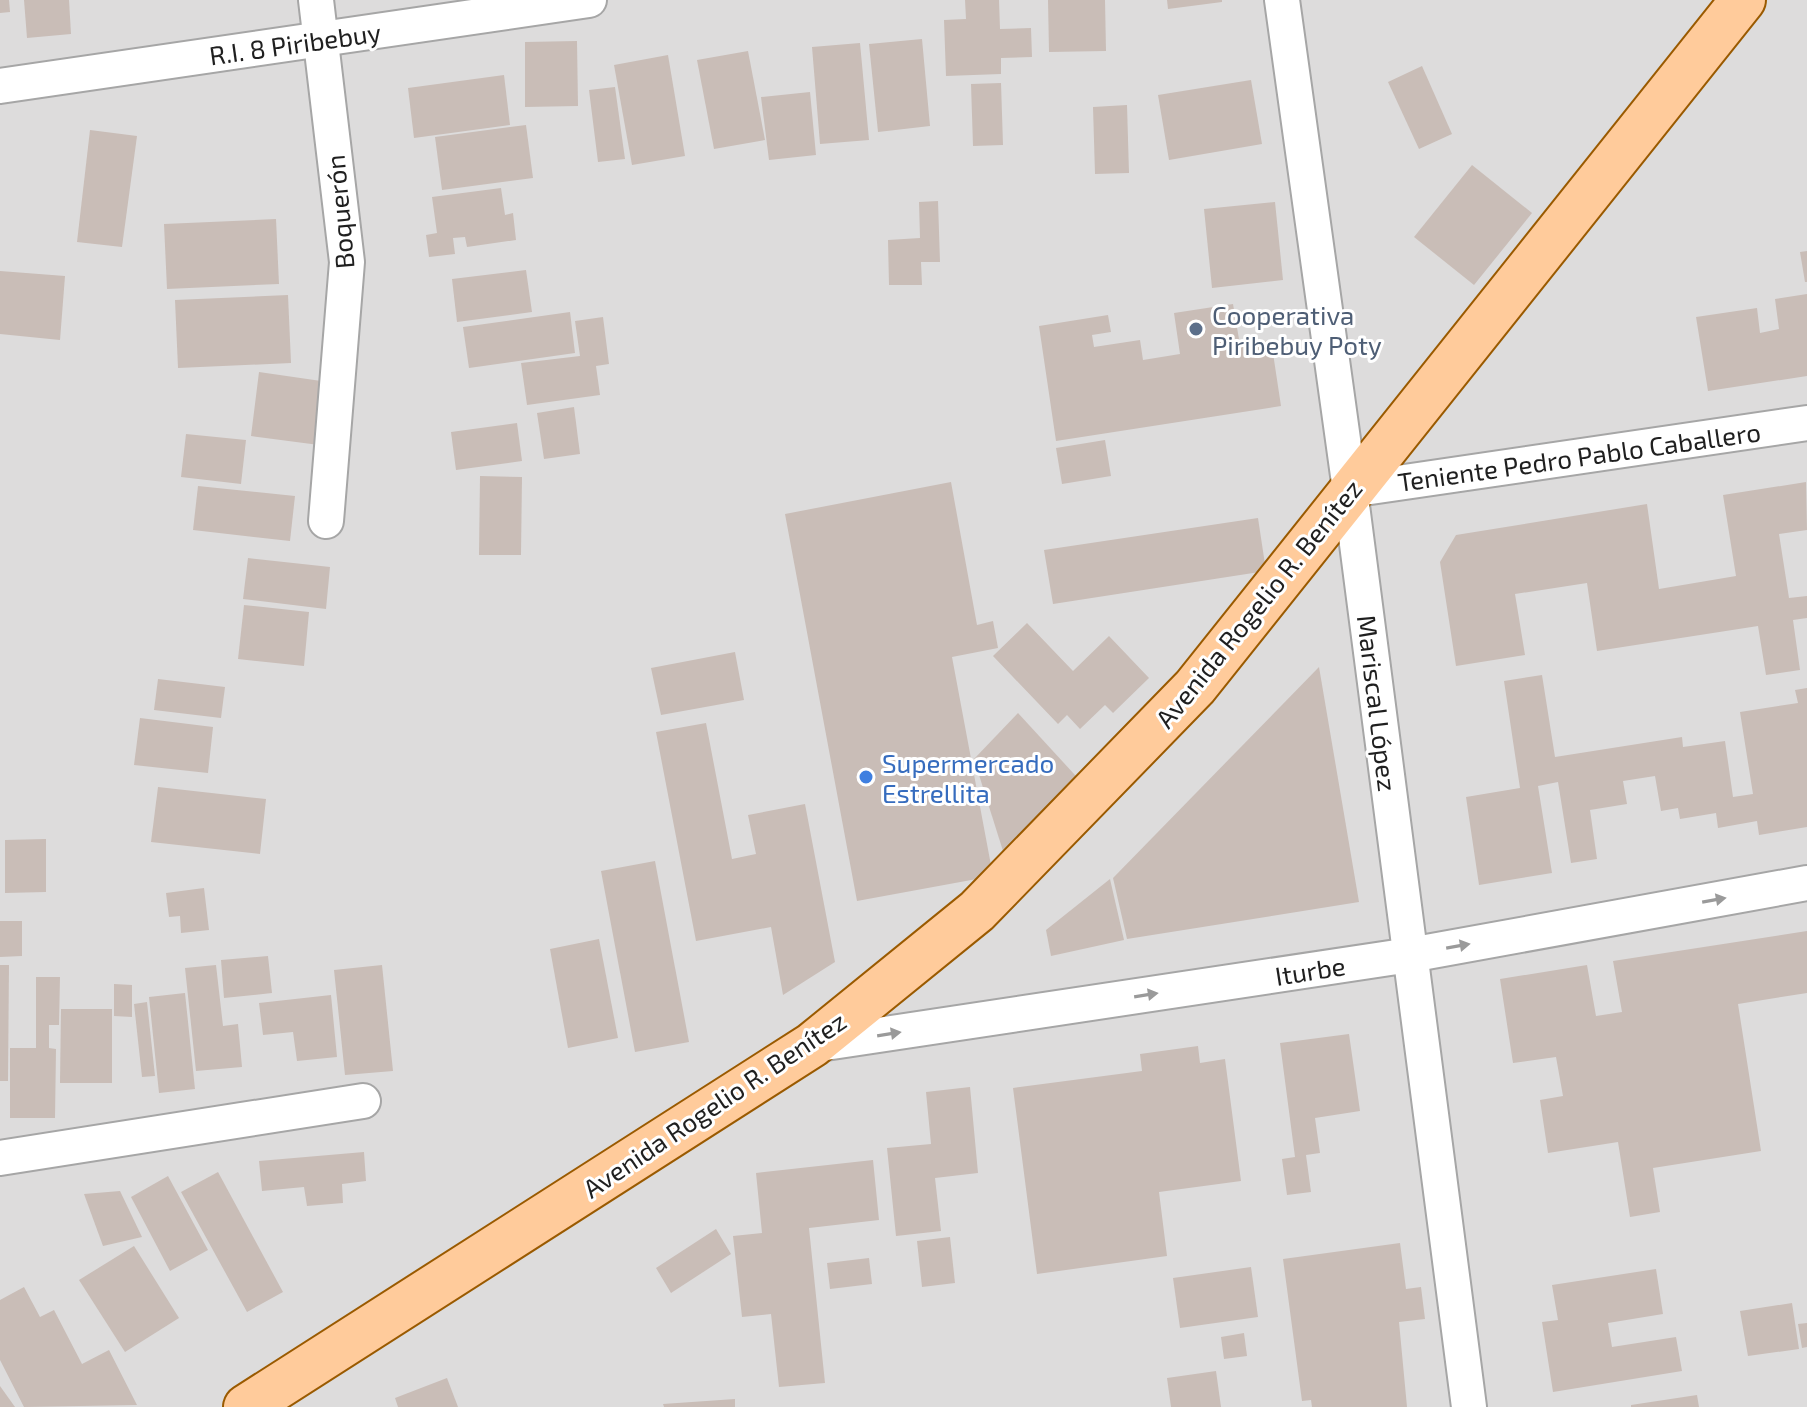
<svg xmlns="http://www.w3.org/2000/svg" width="1807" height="1407" font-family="'Exo 2',sans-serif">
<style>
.residential{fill:#dddcdc}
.building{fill:#c9bdb7}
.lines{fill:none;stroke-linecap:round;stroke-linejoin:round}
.street-casing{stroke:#a6a6a6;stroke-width:38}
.primary-casing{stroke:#9a5a00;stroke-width:48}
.street{stroke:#fff;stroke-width:34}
.primary{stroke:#ffcb9b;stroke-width:44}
.oneway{fill:#9a9a9a}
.service-dot{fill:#5c6f8a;stroke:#fff;stroke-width:3}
.shop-dot{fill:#3f7fe0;stroke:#fff;stroke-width:3}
.labels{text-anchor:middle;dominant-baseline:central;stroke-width:6;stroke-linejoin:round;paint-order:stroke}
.street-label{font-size:26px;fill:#1f1f1f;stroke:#fff}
.service-label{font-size:26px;fill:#4e5e75;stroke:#fff;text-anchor:start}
.shop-label{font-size:26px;fill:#366cbe;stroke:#fff;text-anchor:start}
</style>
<rect width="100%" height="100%" fill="#f1ece4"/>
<rect class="residential" x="0" y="0" width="1807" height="1407"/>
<g class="building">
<path d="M0 0H9L10 12 0 13Z"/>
<path d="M24 0H69L71 34 27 38Z"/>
<path d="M965 0H999L1000 29 1031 28 1032 57 1001 58V74L946 76 944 20 966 19Z"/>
<path d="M1048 0H1105L1106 51 1049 52Z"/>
<path d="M1167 0H1222V2L1168 9Z"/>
<path d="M922 39 930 126 878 132 869 44Z"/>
<path d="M577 41 578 106 525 107V42Z"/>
<path d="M860 43 869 140 820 144 812 47Z"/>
<path d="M748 51 765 140 714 149 697 60Z"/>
<path d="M668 55 685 156 632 165 614 65Z"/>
<path d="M1422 66 1452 134 1419 149 1388 82Z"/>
<path d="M504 75 510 125 414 138 408 88Z"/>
<path d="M1251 80 1262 144 1169 160 1158 95Z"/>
<path d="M1001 83 1003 145 973 146 971 84Z"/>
<path d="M615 87 625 159 598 162 589 90Z"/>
<path d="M810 92 816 155 769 160 761 97Z"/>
<path d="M1127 105 1129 173 1095 174 1093 107Z"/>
<path d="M526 125 533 178 442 190 435 137Z"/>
<path d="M90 130 137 136 122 247 77 242Z"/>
<path d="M1472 165 1532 213 1474 285 1414 237Z"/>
<path d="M501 188 505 215 513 213 516 240 467 247 465 237 453 238 455 254 429 257 426 235 437 233 432 197Z"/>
<path d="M938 201 940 262H921L922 285H889L888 240 920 238 919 202Z"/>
<path d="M1275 202 1283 280 1212 288 1204 209Z"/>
<path d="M276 219 279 284 167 289 164 224Z"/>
<path d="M1807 251V282H1805L1800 252Z"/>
<path d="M526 270 532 312 457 322 452 279Z"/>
<path d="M0 271 65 276 60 340 0 334Z"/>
<path d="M1807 294V376L1708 391 1696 317 1757 308 1760 333 1779 329 1775 299Z"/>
<path d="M288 295 291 363 178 368 175 300Z"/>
<path d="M1233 304 1240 345 1271 340 1281 406 1056 441 1039 326 1108 315 1111 332 1092 335 1094 347 1140 340 1143 360 1180 354 1174 313Z"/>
<path d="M570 312 575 353 469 368 463 327Z"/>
<path d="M603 317 609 364 596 366 600 395 527 405 521 363 580 356 575 321Z"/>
<path d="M259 372 328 382 319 445 251 436Z"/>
<path d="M574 407 580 454 544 459 537 413Z"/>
<path d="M517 423 522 461 456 470 451 432Z"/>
<path d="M186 434 246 440 241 484 181 477Z"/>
<path d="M1105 440 1111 476 1062 484 1056 448Z"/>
<path d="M480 476 522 477 521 555H479Z"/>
<path d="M951 482 977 625 993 621 998 648 952 657 993 876 857 901 785 514Z"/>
<path d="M1806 482 1807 530 1779 534 1789 598 1807 596V618L1793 620 1800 670 1766 675 1758 626 1597 651 1587 583 1515 594 1525 655 1456 666 1440 562 1456 535 1647 504 1659 589 1736 576 1723 495Z"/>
<path d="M198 486 295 496 290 541 193 530Z"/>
<path d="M1258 518 1266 571 1053 604 1044 550Z"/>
<path d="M248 558 330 567 326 609 243 599Z"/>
<path d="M244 605 309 612 304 666 238 659Z"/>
<path d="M1027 623 1073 671 1109 636 1149 678 1113 713 1105 705 1080 729 1067 715 1058 724 993 656Z"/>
<path d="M735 652 744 700 661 715 651 668Z"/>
<path d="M1319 667 1359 902 1127 939 1113 878Z"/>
<path d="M1542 675 1555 757 1682 737 1683 747 1725 741 1733 797 1753 794 1740 712 1798 703 1795 690 1807 688V827L1759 835 1757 821 1718 828 1716 813 1680 819 1678 808 1661 811 1655 776 1623 781 1627 804 1590 810 1597 859 1571 863 1558 782 1538 786 1552 873 1479 885 1466 797 1520 788 1504 681Z"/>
<path d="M158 679 225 687 221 718 154 710Z"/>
<path d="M1018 713 1086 787 1009 870 974 759Z"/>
<path d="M140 718 213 727 208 773 134 765Z"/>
<path d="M706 723 732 859 756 854 748 815 805 804 835 962 783 995 771 927 696 941 656 732Z"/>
<path d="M158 787 266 799 260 854 151 842Z"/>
<path d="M46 839V892L5 893V840Z"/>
<path d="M655 861 689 1042 635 1052 601 871Z"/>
<path d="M1110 879 1124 940 1051 956 1046 930Z"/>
<path d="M204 888 209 930 181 933 180 916 169 917 166 893Z"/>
<path d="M0 921H22V956L0 957Z"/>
<path d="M1807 931V993L1738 1004 1761 1151 1653 1168 1660 1212 1630 1217 1618 1142 1548 1153 1540 1100 1563 1096 1556 1057 1513 1063 1500 979 1587 965 1596 1016 1622 1012 1613 961Z"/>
<path d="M599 939 618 1038 568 1048 550 949Z"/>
<path d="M268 956 272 993 224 998 221 960Z"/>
<path d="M0 965H9L8 1081H0Z"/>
<path d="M216 965 223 1026 238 1024 242 1067 196 1071 185 968Z"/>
<path d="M382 965 393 1071 345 1075 334 970Z"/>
<path d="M36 977H60L59 1025H49V1048L56 1049 55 1118H10V1048H36Z"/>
<path d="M114 984 132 985V1017L114 1016Z"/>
<path d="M185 993 195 1089 159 1093 149 997Z"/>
<path d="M331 995 337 1057 297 1061 293 1032 263 1035 259 1003Z"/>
<path d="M147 1002 155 1076 142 1077 134 1004Z"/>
<path d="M61 1009H112V1083H60Z"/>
<path d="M1349 1034 1360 1111 1315 1118 1320 1153 1306 1155 1311 1192 1287 1195 1282 1159 1295 1157 1280 1043Z"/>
<path d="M1198 1046 1200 1063 1225 1059 1241 1181 1159 1192 1167 1256 1037 1274 1013 1088 1142 1071 1140 1054Z"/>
<path d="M970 1087 978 1173 935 1178 941 1231 896 1236 887 1148 931 1144 926 1092Z"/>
<path d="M364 1152 366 1181 342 1184 343 1203 307 1206 304 1187 262 1191 259 1161Z"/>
<path d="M873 1160 879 1220 809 1228 825 1383 779 1387 771 1314 742 1317 733 1236 762 1233 756 1173Z"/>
<path d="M218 1172 283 1292 247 1312 181 1192Z"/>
<path d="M168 1176 208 1250 170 1271 131 1197Z"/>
<path d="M120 1191 142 1237 103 1246 84 1194Z"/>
<path d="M716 1229 731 1254 671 1293 656 1268Z"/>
<path d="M950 1237 955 1283 922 1287 917 1241Z"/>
<path d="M1400 1243 1406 1289 1421 1287 1425 1319 1399 1322 1407 1407H1312L1311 1400 1302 1401 1283 1259Z"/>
<path d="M134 1246 179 1318 125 1352 79 1280Z"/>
<path d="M869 1258 872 1284 830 1289 827 1263Z"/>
<path d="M1251 1267 1258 1317 1180 1328 1173 1278Z"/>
<path d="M1656 1269 1663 1314 1608 1323 1612 1347 1676 1337 1682 1371 1553 1392 1542 1322 1558 1320 1552 1285Z"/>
<path d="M24 1287 40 1317 54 1310 82 1364 109 1350 137 1405 24 1407 0 1360V1300Z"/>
<path d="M1792 1303 1799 1349 1748 1356 1740 1311Z"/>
<path d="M1807 1323V1347L1802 1348 1798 1324Z"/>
<path d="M1244 1333 1247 1356 1224 1359 1221 1337Z"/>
<path d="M1216 1371 1221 1407H1171L1167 1378Z"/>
<path d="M447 1378 458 1407H398L395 1398Z"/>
<path d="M0 1386 15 1407H0Z"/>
<path d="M1697 1395 1699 1407H1631V1405Z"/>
<path d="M735 1399V1407H664L663 1404Z"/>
</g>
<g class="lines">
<defs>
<g id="street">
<path d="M316 0 347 262 326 521"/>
<path d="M1282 0 1350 490 1469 1407"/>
<path d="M0 86 589 0"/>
<path d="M1350 490 1807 423"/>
<path d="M812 1045 1410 955 1807 883"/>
<path d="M0 1158 363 1101"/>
</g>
<path id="primary" d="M246 1407 812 1045 977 911 1195 687 1743 0"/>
</defs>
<use href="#street" class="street-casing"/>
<use href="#primary" class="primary-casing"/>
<use href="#street" class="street"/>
<use href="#primary" class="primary"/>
</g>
<defs><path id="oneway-solid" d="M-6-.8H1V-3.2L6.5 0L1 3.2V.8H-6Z" transform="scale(2)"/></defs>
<g class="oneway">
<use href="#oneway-solid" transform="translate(1714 900) rotate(-10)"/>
<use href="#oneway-solid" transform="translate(1458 946) rotate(-10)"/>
<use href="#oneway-solid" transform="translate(1146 995) rotate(-9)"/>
<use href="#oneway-solid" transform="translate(889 1034) rotate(-9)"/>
</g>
<circle class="service-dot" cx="1196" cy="329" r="8"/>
<circle class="shop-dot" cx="866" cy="777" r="8"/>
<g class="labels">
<g class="street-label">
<text transform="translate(295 43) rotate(-8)">R.I. 8 Piribebuy</text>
<text transform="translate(339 212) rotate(-95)">Boquerón</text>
<text transform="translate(1579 456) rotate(-8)">Teniente Pedro Pablo Caballero</text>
<text transform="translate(1258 603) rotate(-51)">Avenida Rogelio R. Benítez</text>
<text transform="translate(1378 703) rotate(83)">Mariscal López</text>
<text transform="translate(1310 970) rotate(-9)">Iturbe</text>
<text transform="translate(714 1104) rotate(-34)">Avenida Rogelio R. Benítez</text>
</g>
<g class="service-label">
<text x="1212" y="314">Cooperativa<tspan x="1212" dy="30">Piribebuy Poty</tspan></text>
</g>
<g class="shop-label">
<text x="882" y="762">Supermercado<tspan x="882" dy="30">Estrellita</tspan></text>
</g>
</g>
</svg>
